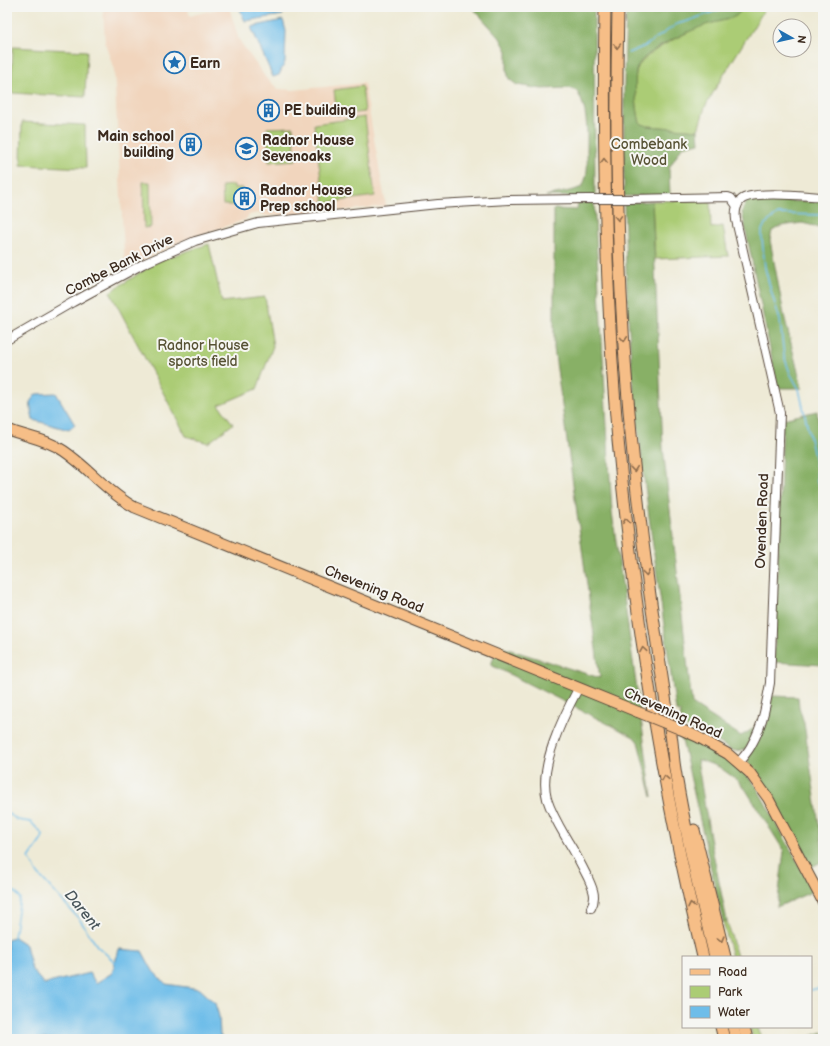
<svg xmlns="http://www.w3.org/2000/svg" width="830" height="1046" font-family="'Balsamiq Sans',sans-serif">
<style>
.built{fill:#f1d5bd}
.green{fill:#abcc74;stroke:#737b49}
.forest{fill:#88b066;stroke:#626d42}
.water{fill:#6ebde9;stroke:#547484}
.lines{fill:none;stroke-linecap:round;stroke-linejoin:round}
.stream{stroke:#6ebde9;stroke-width:1.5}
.minor-casing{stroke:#56473a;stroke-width:10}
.major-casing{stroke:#56473a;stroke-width:12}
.highway-casing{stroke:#56473a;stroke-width:13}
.minor{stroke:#fff;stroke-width:8}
.major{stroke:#f6be87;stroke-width:10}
.highway{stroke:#f6be87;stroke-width:11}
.minor-bridge-casing{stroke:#56473a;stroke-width:10;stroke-linecap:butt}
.major-bridge-casing{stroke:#56473a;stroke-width:12;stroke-linecap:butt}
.minor-bridge{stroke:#fff;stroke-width:8}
.major-bridge{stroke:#f6be87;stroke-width:10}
.oneway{stroke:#8f6d4d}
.labels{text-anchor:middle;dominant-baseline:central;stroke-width:4;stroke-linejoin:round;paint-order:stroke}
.poi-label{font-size:14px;font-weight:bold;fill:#3b2a1e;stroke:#f6f6f2;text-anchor:start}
.park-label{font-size:14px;fill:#575234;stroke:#f6f6f2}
.street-label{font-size:14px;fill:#3b2a1e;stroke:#f6f6f2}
.water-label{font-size:15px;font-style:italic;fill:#4a565b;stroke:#f6f6f2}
</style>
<rect width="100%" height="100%" fill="#f6f6f2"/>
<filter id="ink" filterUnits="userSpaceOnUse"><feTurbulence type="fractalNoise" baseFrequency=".025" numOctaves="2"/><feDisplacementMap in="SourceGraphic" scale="8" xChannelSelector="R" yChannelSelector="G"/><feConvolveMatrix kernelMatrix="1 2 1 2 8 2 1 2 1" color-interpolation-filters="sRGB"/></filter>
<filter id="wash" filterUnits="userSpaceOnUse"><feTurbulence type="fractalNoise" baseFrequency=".012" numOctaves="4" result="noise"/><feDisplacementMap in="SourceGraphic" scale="16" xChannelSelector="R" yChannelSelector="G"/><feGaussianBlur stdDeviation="0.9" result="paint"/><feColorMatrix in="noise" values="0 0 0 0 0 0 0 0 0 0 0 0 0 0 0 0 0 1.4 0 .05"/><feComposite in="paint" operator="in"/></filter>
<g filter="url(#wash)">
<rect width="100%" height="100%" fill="#eeead6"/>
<path class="built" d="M103 7H187L190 16 224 7H229L239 40 266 78 278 89 293 90 364 83 386 206 310 214 267 216 258 213 249 215 245 220 187 239 125 269 114 70 105 43Z"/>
<g class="green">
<path d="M745 7H766L718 84 705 107 698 130 647 126 640 123C637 113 633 78 637 69 644 47 722 17 745 7Z"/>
<path d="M13 47 87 51 85 97 11 93Z"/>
<path d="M362 86 365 112 337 115 334 90Z"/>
<path d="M365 117 375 196 324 203 314 124Z"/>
<path d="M22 122 85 125 86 168 21 165Z"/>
<path d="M293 127 296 160 269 162 267 128Z"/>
<path d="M143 182H150L151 227 144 228Z"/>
<path d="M234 185V188H242L243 205H223L222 186Z"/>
<path d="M710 200 711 228 723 226 728 256 655 259 652 201Z"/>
<path d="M209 244 222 302 265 297 273 346 257 389 219 405 233 424 208 443 186 436 110 292 160 260Z"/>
<path d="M727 921 737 957H732L723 922Z"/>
<path d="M750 1027H758L761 1039H753Z"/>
</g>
<g class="forest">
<path d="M472 7H594L595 197 546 196 574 190 582 187C589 174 587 164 587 150 587 129 588 110 577 91L569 88 542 89 517 85 509 79 507 71V51L500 38Z"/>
<path d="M626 7H745C742 10 739 13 736 16 727 21 713 22 703 26 687 32 643 51 637 68 633 78 637 113 640 123L647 126 698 130 699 143 682 147 669 168 670 196H624V84Z"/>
<path d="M747 200 823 202V228L802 223 781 226 772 231 770 240 784 315 802 388H778L742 212Z"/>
<path d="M652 201 663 448 692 704 741 736 756 727 746 749 735 751 729 749 720 743 682 725 680 712 676 711C661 601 644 492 633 381 627 322 626 262 624 203Z"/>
<path d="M578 202 594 203 612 512 652 797 638 742 634 737 491 665 498 646 600 678 554 348V209L577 210Z"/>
<path d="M817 411 823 458V665L774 662 783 419Z"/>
<path d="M772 696 798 697 799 707 804 723 823 851V861L810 868 749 767 748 760 749 754 769 719Z"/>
<path d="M681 736 713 749 743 771 756 786 813 890 809 893 777 907 784 851 746 790 736 779 719 767 697 759 711 843 727 921 723 922Z"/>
<path d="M823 1032V1039H803Z"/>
</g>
<g class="water">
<path d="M239 7H280L283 15 245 21Z"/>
<path d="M283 20 286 31 285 62 279 75 273 77 251 27Z"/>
<path d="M56 393 75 425 69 430 33 420 30 402 36 394Z"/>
<path d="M14 937 26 945 32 970 44 984 89 973 96 983 112 973 119 949 142 951 153 971 166 984 200 989 215 1003 219 1016 220 1035 224 1039H7V939Z"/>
</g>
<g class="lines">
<g class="stream">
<path d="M628 53 645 46 677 24 688 21 718 10 721 7"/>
<path d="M7 161 8 173 7 183"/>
<path d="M820 486 817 480V469L799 389 790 373 784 356 780 320 771 291 765 268 762 238V230L765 224 778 214 823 215"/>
<path d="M7 812 17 820 31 822 43 835 42 839 29 858 38 874 80 920 97 946 116 963"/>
<path d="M7 889 15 892 20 898 14 937"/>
<path d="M811 990 823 987"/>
</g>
</g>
</g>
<g filter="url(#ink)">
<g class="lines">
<defs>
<g id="minor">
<path d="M629 199 728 197 731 198 737 206"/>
<path d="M7 340 73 302 143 264 195 241 258 223 438 204 509 200 588 199"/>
<path d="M578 689C563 717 538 767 547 799 552 815 561 829 569 843 576 854 582 866 588 878 593 889 597 897 591 908"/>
<path d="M739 762C743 757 749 751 752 744 763 725 766 704 770 683L780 413 736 220C735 213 735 206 741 200 752 190 807 196 823 197"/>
</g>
<g id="major">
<path d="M7 429C26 437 47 439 64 451 89 468 107 492 134 507L638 712"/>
<path d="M680 729 698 737 728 754 750 773 768 798 823 902"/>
</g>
<g id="highway">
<path d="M605 7C603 151 605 296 618 440 634 614 662 787 703 957"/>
<path d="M618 7C615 142 617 277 629 411 638 520 654 627 671 735 673 746 673 758 675 769 685 832 700 895 715 957"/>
<path d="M694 830 725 957"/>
<path d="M721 1027 724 1039"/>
<path d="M733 1027 736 1039"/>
<path d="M744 1027 747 1039"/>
</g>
</defs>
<use href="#minor" class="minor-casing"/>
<use href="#major" class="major-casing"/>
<use href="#highway" class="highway-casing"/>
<use href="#minor" class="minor"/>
<use href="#major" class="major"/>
<use href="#highway" class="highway"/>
<defs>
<path id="minor-bridge" d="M588 199H629"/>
<path id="major-bridge" d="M638 712 680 729"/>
</defs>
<use href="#minor-bridge" class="minor-bridge-casing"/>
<use href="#major-bridge" class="major-bridge-casing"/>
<use href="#minor-bridge" class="minor-bridge"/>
<use href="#major-bridge" class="major-bridge"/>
</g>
<defs><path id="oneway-chevron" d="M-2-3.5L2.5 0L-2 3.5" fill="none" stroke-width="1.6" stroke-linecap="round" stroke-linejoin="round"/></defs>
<g class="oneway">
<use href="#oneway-chevron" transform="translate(617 46) rotate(91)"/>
<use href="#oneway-chevron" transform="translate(604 161) rotate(-91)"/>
<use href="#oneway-chevron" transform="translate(618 218) rotate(88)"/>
<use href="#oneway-chevron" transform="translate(624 339) rotate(86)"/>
<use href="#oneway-chevron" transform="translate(634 469) rotate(84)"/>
<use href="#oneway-chevron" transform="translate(626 521) rotate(-97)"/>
<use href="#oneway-chevron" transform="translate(646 573) rotate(83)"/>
<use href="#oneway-chevron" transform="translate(643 650) rotate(-99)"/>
<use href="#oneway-chevron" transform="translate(665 778) rotate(-101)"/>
<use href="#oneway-chevron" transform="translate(691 905) rotate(-102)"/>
<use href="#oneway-chevron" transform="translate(721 939) rotate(75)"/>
</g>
</g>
<defs>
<symbol id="sight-ring" viewBox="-11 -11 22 22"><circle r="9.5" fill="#f6f6f2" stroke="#1f6fb2" stroke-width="1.5"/><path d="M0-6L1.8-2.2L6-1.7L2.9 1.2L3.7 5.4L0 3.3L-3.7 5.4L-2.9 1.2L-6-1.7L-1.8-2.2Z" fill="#1f6fb2"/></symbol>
<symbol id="building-ring" viewBox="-11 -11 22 22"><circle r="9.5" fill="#f6f6f2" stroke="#1f6fb2" stroke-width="1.5"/><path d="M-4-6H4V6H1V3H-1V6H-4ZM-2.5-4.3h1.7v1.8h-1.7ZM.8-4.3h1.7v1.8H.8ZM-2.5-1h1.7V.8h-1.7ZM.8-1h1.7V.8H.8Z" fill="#1f6fb2"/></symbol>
<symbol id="school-ring" viewBox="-11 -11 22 22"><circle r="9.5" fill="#f6f6f2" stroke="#1f6fb2" stroke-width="1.5"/><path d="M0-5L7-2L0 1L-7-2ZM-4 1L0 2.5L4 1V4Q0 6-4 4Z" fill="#1f6fb2"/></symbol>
</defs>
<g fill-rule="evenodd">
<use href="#sight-ring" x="162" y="50" width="25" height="25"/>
<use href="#building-ring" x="256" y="98" width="25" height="25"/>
<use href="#building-ring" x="178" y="132" width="25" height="25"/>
<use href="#school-ring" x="234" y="136" width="25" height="25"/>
<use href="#building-ring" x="232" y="186" width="25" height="25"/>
</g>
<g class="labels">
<g class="poi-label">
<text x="190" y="63">Earn</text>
<text x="284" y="110">PE building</text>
<text x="174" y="136" text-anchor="end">Main school<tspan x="174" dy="16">building</tspan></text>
<text x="262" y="140">Radnor House<tspan x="262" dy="16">Sevenoaks</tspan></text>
<text x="260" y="190">Radnor House<tspan x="260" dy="16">Prep school</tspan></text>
</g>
<g class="park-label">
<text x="649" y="144">Combebank<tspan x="649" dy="16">Wood</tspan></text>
<text x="203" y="345">Radnor House<tspan x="203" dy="16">sports field</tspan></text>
</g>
<g class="street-label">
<text transform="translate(119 265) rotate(-27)">Combe Bank Drive</text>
<text transform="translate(762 521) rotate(-88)">Ovenden Road</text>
<text transform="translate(374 589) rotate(22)">Chevening Road</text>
<text transform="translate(673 713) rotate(24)">Chevening Road</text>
</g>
<g class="water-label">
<text transform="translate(82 910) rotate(51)">Darent</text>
</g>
</g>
<rect width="830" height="1046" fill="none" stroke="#f6f6f2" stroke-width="24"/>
<rect x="682" y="956" width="130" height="72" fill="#f6f6f2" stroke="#aba49d"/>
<rect x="690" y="969" width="20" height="6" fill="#f6be87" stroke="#aba49d"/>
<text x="718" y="976" font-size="12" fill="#3b2a1e">Road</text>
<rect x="690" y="986" width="20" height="12" fill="#abcc74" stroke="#aba49d"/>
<text x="718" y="996" font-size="12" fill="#3b2a1e">Park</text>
<rect x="690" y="1006" width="20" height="12" fill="#6ebde9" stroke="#aba49d"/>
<text x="718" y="1016" font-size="12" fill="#3b2a1e">Water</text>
<g transform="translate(792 38) rotate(98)"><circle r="19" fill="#f6f6f2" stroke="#aba49d"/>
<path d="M0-3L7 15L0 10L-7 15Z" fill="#1f6fb2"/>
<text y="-6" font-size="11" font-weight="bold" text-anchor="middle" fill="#3b2a1e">N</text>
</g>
</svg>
